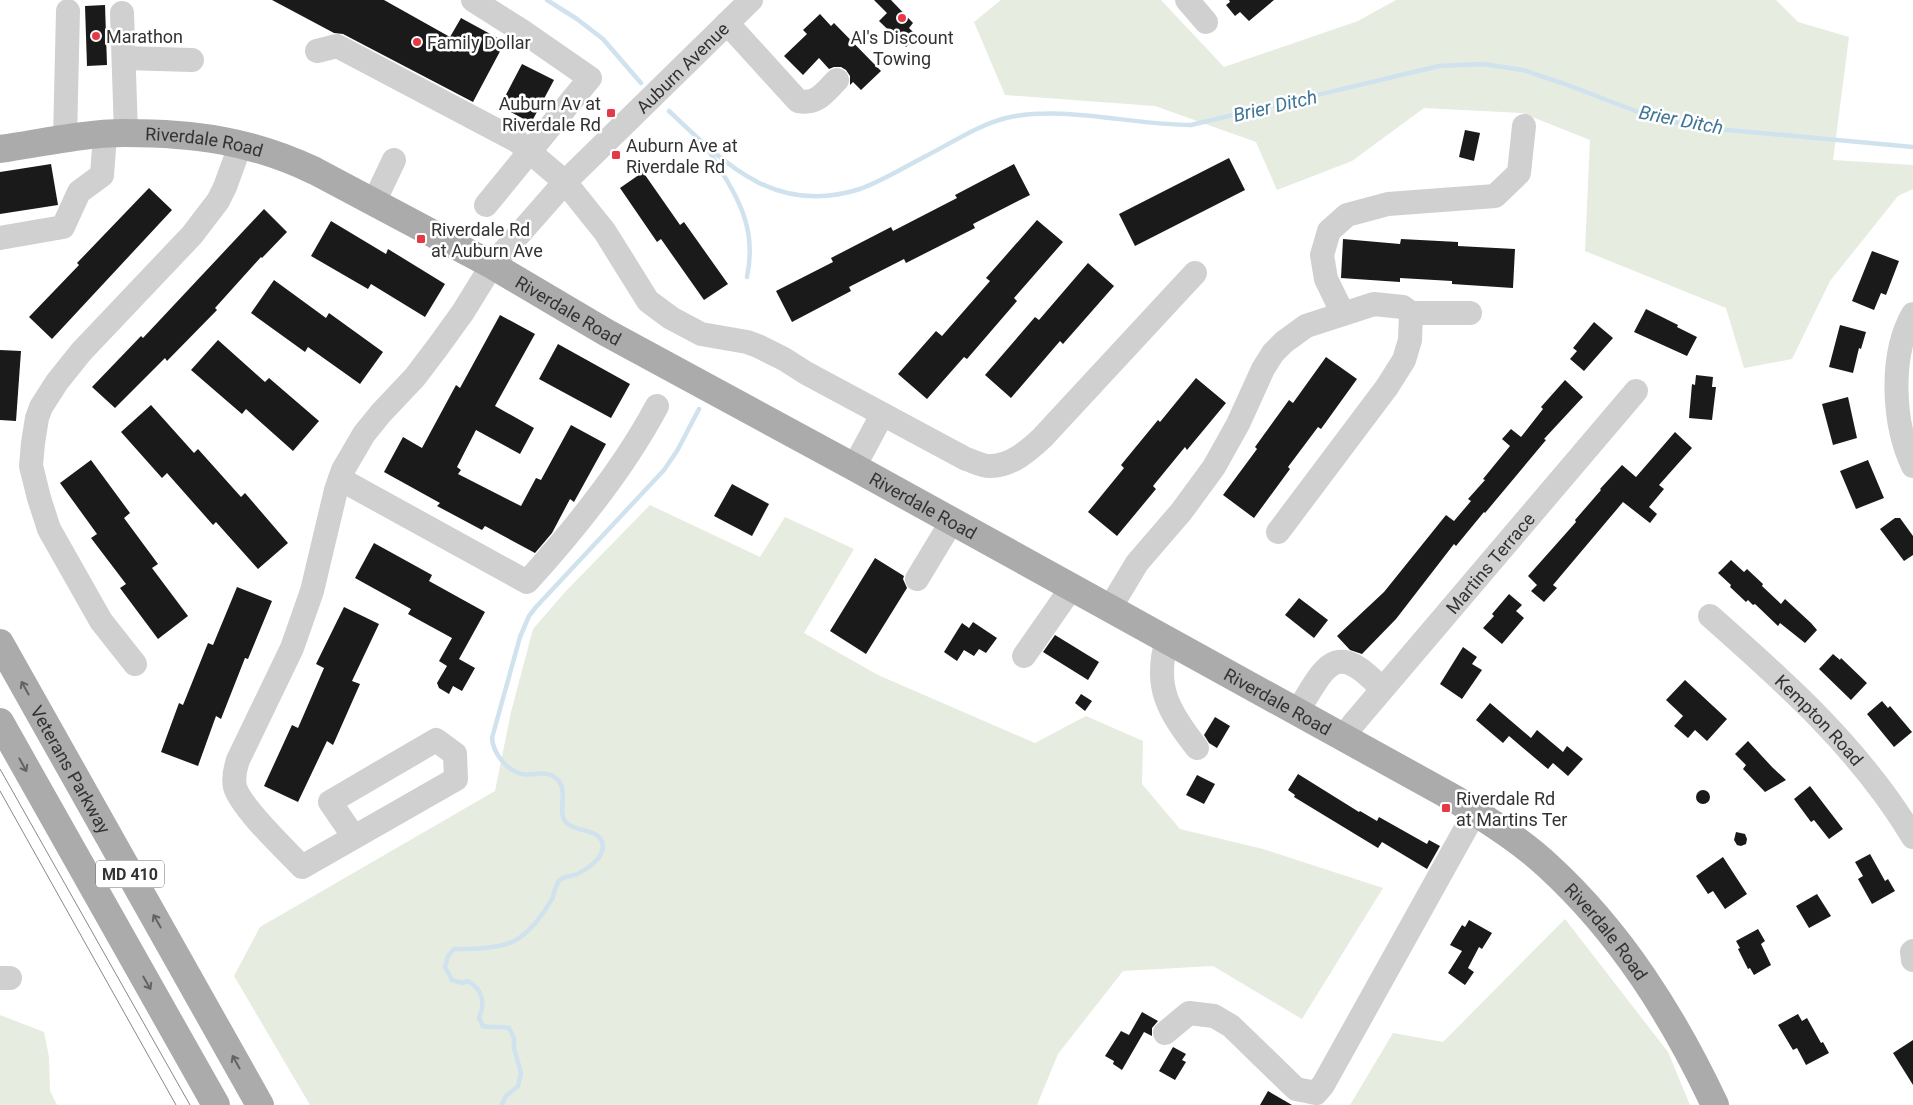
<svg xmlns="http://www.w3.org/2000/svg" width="1913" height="1105" font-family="Roboto,sans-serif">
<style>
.green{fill:#e6ecdf}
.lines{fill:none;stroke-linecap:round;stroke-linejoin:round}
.stream{stroke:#cfe2ee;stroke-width:4.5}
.building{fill:#1a1a1a}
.minor{stroke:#d0d0d0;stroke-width:24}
.major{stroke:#ababab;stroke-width:28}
.tram{stroke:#888;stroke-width:1}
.oneway{stroke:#636363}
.poi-dot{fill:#e63946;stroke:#fff;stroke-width:2}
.labels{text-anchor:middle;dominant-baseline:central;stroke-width:5;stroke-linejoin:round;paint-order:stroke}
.shield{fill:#fff;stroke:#707070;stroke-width:1}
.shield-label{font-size:16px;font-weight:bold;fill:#333}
.poi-label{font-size:18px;fill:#333;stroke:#fff;text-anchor:start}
.street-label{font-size:18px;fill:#333;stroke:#fff}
.water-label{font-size:19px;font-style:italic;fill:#3f7597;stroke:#fff}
</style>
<rect width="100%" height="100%" fill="#fff"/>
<g class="green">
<path d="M1001 0H1161L1224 67 1358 21 1396 0H1776L1798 22 1849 37 1833 160 1913 165V189L1898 196 1830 281 1792 359 1744 368 1726 308 1585 251 1590 140 1522 113 1424 108 1352 161 1277 190 1256 142 1155 106 1005 95 974 22Z"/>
<path d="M650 505 760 557 785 517 854 549 804 633 878 675 1035 743 1086 716 1143 741 1142 784 1180 829 1263 849 1383 888 1302 1019 1213 966 1123 971 1058 1054 1037 1105H310L234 976 260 927 495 791 511 712 533 629 566 591Z"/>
<path d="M1565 919 1668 1052 1690 1105H1350L1393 1033 1443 1042Z"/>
<path d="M0 1015 44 1032 49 1057 50 1091 57 1105H0Z"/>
</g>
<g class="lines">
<g class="stream">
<path d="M547 0 577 19 603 39 641 83"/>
<path d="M669 111C725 164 775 216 860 189 882 181 903 168 924 157 950 144 978 125 1006 118 1062 105 1132 125 1191 125L1439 66 1483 64 1523 70 1565 84 1646 115 1695 127 1913 147"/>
<path d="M709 151C735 194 758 224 747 277"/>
<path d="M502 1105 506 1096 518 1086 521 1073 514 1048V1038L509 1028C499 1026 492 1028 483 1026L479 1018C486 1003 482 989 468 981L462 983 452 980 445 967 448 956 454 949C473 949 497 949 514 941 529 934 544 913 552 899 554 894 555 886 559 881 564 875 573 877 579 873 589 868 607 855 602 842 598 830 578 831 569 825 552 814 575 786 551 775 541 771 531 776 522 774 506 770 493 753 492 738L520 637 529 616 536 607 664 470 677 451 699 409"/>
</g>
</g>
<g class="building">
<path d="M272 0H384L450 37 461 18 505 42 473 102 343 34 334 33Z"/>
<path d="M874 0H891L913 23 909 28 917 36 906 47 879 21 887 13Z"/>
<path d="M1229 0H1274L1249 21 1240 12 1235 16 1226 5 1230 2Z"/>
<path d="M105 5 107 65 87 66 85 6Z"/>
<path d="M820 14 831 26 834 23 881 71 861 90 853 82 850 85V76L846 70 841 67H834L829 69 819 58 803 75 784 56 807 34 803 30Z"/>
<path d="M522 64 554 80 531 123 500 106Z"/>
<path d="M1465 130 1480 133 1474 161 1459 157Z"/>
<path d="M1229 158 1245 190 1135 246 1119 214Z"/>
<path d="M51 164 58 205 0 214V172Z"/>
<path d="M1014 164 1030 195 973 224 975 228 906 263 904 259 849 287 851 291 792 322 776 291 833 262 831 258 891 227 893 231 957 198 955 195Z"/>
<path d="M643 172 680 225 684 222 728 284 704 300 661 239 657 242 620 188Z"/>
<path d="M149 188 172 210 52 339 29 317 79 265 77 263Z"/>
<path d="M264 209 287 232 262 258 261 257 215 308 217 310 167 361 165 358 115 408 92 387 141 336 143 338Z"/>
<path d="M1037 220 1063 242 1014 298 1017 301 967 359 964 357 927 399 898 374 936 331 942 336 990 281 986 278Z"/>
<path d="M331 221 386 254 388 249 445 284 425 317 371 284 368 289 311 256Z"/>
<path d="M1343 239 1400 244 1401 239 1458 242V246L1515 249 1513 288 1452 284V281L1400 278V282L1341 278Z"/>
<path d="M1872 251 1899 261 1886 295 1881 293 1874 310 1852 301Z"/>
<path d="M1088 263 1114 286 1063 344 1060 341 1011 398 985 375 1035 317 1039 320Z"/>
<path d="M274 280 326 318 329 313 383 352 360 384 308 347 305 352 251 313Z"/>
<path d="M1646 309 1678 325 1677 327 1697 337 1687 356 1634 332Z"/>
<path d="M500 315 535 334 495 406 534 428 520 454 476 430 457 467 461 470 458 474 521 506 536 478 541 480 571 425 606 444 574 502 570 499 552 533 535 553 485 526 482 530 437 506 440 503 384 472 403 437 422 448 456 385 460 388Z"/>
<path d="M1594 322 1613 338 1584 371 1570 359 1577 351 1573 348Z"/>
<path d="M1840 325 1866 332 1861 349 1859 348 1853 373 1829 367Z"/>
<path d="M218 340 265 382 269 378 319 421 293 451 246 409 242 414 191 370Z"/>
<path d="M558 344 630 384 611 418 539 379Z"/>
<path d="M0 350 21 351 16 421 0 420Z"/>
<path d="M1326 357 1357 379 1321 429 1318 427 1288 467 1290 469 1254 518 1223 495 1257 449 1255 447 1289 400 1293 403Z"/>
<path d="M1696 375 1713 377 1712 387H1716L1712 420 1689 418 1692 384 1695 385Z"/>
<path d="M1196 378 1226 403 1187 450 1185 447 1153 486 1156 489 1117 536 1088 512 1124 468 1121 465 1158 420 1160 422Z"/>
<path d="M1565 380 1583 397 1544 439 1546 440 1485 513 1484 512 1456 546 1454 544 1396 619 1362 654 1350 650 1337 636 1384 592 1446 515 1454 521 1471 501 1468 499 1485 480 1483 479 1510 446 1502 439 1511 429 1521 437 1543 409 1541 407Z"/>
<path d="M1848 397 1857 438 1833 445 1822 404Z"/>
<path d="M151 405 194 453 198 449 241 497 245 493 288 543 258 569 216 522 213 525 167 473 162 478 121 432Z"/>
<path d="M1675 432 1692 448 1659 485 1664 489 1649 507 1657 514 1650 523 1623 502 1553 585 1557 588 1544 602 1531 591 1537 585 1528 576 1576 522 1575 520 1601 490 1600 489 1622 465 1636 477Z"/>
<path d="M91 460 130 513 124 518 158 564 152 568 188 616 158 639 120 588 126 584 91 538 97 534 60 483Z"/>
<path d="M1868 460 1884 498 1856 509 1840 471Z"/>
<path d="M732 484 769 504 752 536 714 516Z"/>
<path d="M1895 518H1900L1913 536V555L1904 561 1880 529Z"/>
<path d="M374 543 432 575 429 581 485 612 459 659 475 668 462 691 453 686 449 694 439 688 437 683 447 666 439 661 452 638 408 614 411 609 355 578Z"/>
<path d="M875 558 904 576 903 579 907 588 866 654 830 631Z"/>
<path d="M1731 560 1744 572 1747 569 1763 584 1762 586 1781 604 1785 599 1811 623 1817 630 1805 643 1780 623 1778 626 1755 604 1753 605 1748 600 1746 602 1730 587 1731 585 1718 573Z"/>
<path d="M237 587 272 601 248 659 245 658 221 719 216 716 198 766 161 752 179 703 183 705 208 643 213 645Z"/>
<path d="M1509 594 1522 605 1516 611 1524 618 1502 644 1483 628 1494 616 1492 614Z"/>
<path d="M1299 598 1328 620 1314 638 1285 615Z"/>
<path d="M344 607 379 624 352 681 360 684 333 745 327 741 298 802 264 786 292 725 298 728 324 668 316 664Z"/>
<path d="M973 622 997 638 986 653 979 649 974 656 964 650 957 661 944 652 962 623 969 628Z"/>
<path d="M1055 635 1099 662 1088 680 1043 652Z"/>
<path d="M1463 647 1477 657 1472 664 1482 670 1462 699 1440 684Z"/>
<path d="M1833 654 1840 660 1841 658 1867 683 1851 700 1819 669Z"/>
<path d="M1685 680 1727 719 1707 741 1695 730 1688 738 1674 726 1683 716 1666 700Z"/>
<path d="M1081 694 1092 701 1085 711 1075 703Z"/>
<path d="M1882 701 1888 708 1890 706 1912 732 1894 747 1867 714Z"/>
<path d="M1490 703 1531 738 1537 730 1563 752 1567 746 1583 759 1568 776 1553 763 1548 769 1509 736 1503 743 1476 720Z"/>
<path d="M1215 717 1230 726 1217 748 1209 743 1204 735Z"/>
<path d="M1748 741 1772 767 1786 780 1765 792 1743 769 1746 765 1735 754Z"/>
<path d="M1298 774 1359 812 1360 811 1377 821 1379 817 1427 844 1429 840 1440 846 1427 869 1382 842 1378 848 1294 797 1295 795 1288 790Z"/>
<path d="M1197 775 1215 784 1204 804 1186 795Z"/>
<path d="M1810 786 1843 829 1829 839 1814 820 1811 822 1794 799Z"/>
<circle cx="1703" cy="797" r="7"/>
<path d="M1736 832 1745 834 1747 839 1746 844 1741 846 1737 845 1734 840Z"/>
<path d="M1870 854 1885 881 1888 879 1895 891 1872 904 1858 879 1863 876 1855 862Z"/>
<path d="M1723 857 1747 894 1725 909 1713 891 1708 894 1696 876Z"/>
<path d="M1817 894 1831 916 1809 928 1796 906Z"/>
<path d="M1469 920 1492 933 1482 949 1479 947 1468 968 1474 972 1465 985 1448 973 1462 951 1450 945 1462 925 1465 927Z"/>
<path d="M1758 929 1765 941 1761 944 1771 965 1754 975 1750 968 1748 969 1738 949 1740 948 1736 941Z"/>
<path d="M1142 1012 1158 1021 1152 1028V1036L1144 1032 1122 1070 1113 1064 1114 1061 1105 1056 1121 1031 1129 1035Z"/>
<path d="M1798 1014 1802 1021 1807 1018 1821 1043 1823 1042 1829 1053 1806 1065 1797 1048 1793 1050 1778 1025Z"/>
<path d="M1913 1040V1085L1893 1053Z"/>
<path d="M1173 1047 1186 1054 1182 1060 1186 1062 1175 1080 1159 1071Z"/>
<path d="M1268 1091 1292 1105H1260Z"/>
</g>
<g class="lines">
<g class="minor">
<path d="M473 0 525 33 590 78 486 205"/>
<path d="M1187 0 1206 22"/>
<path d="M122 13 126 133"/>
<path d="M727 23 798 101C817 105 824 93 837 80"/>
<path d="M317 51 337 46 517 141 565 182 605 232 648 301 671 318 701 334 747 342 758 346 784 359 806 373 966 459C973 461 982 466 989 466 1010 467 1028 451 1042 438L1195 273"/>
<path d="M124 58 192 60"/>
<path d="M65 139 68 11"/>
<path d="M374 202 394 160"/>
<path d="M0 238 63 227 79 192 102 175 105 135"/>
<path d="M1411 313H1470"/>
<path d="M1343 314 1326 279 1322 255 1329 231 1347 215 1388 204 1495 196 1519 173 1524 126"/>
<path d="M1913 314C1889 356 1893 424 1913 466"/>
<path d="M854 467 882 415"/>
<path d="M340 479 527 582C576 528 623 470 657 406"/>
<path d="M917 579 952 521"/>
<path d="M1110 608 1137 563 1181 512 1214 467 1238 424 1263 369 1273 353 1284 342 1306 326 1374 304 1403 307 1411 313 1410 340 1404 360 1387 387 1278 532"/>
<path id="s1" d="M1710 616C1786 683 1860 749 1913 837"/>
<path d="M1167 640C1153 687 1169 712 1197 748"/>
<path d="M1024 656 1072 587"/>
<path d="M135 664 101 621 49 529 39 498 31 466 33 443 37 418 41 407 57 382 81 352 192 235 218 201 225 187 241 143"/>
<path d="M1297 712C1326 666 1334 638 1382 689"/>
<path id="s2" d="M1344 738 1353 724 1636 391"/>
<path id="s3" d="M354 837 330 802 436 740 455 754 456 779 302 867C285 849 241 808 235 787 233 778 235 769 238 760L292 648 312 591 336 490 343 470 364 434 381 413 415 377 437 348 463 312 492 265 565 182 751 0"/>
<path d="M1913 951 1912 952 1913 960"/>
<path d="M0 978H10"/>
<path d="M1165 1033 1189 1013 1214 1016 1231 1026 1296 1089 1316 1093 1323 1085 1475 812"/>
</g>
<g class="major">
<path id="s4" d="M0 149C41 143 84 133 125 133 195 133 252 141 315 171L492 265 607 333 854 467 1455 799C1487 820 1520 840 1548 866 1621 933 1673 1016 1715 1105"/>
<path id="s5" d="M0 643 260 1105"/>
<path d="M0 722 216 1105"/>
</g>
<g class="tram">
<path d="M0 769 190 1105"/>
<path d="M0 791 176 1105"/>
</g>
</g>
<defs><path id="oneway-shaft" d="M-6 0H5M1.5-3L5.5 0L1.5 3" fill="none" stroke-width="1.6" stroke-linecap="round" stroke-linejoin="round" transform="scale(1.25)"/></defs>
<g class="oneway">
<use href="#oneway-shaft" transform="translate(25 688) rotate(-119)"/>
<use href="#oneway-shaft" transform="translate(23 765) rotate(61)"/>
<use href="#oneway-shaft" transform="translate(157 921) rotate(-120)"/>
<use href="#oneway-shaft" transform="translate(147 983) rotate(60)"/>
<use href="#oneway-shaft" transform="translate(236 1062) rotate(-119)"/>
</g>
<g class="poi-dot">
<circle cx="902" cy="18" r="5"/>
<circle cx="96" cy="36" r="5"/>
<circle cx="417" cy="42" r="5"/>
<rect x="606" y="108" width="10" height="10" rx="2.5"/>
<rect x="611" y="150" width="10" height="10" rx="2.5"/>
<rect x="416" y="234" width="10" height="10" rx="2.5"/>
<rect x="1441" y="803" width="10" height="10" rx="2.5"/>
</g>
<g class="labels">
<rect class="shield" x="96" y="860.5" width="68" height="27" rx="4"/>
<g class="shield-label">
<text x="130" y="874">MD 410</text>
</g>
<g class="poi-label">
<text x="106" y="36">Marathon</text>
<text x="902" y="37" text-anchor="middle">Al's Discount<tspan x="902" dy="21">Towing</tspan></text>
<text x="427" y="42">Family Dollar</text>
<text x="601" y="103" text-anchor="end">Auburn Av at<tspan x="601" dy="21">Riverdale Rd</tspan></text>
<text x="626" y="145">Auburn Ave at<tspan x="626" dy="21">Riverdale Rd</tspan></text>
<text x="431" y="229">Riverdale Rd<tspan x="431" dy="21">at Auburn Ave</tspan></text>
<text x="1456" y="798">Riverdale Rd<tspan x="1456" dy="21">at Martins Ter</tspan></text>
</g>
<g class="street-label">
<text stroke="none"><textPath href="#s3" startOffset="1362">Auburn Avenue</textPath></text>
<text stroke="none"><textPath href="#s4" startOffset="206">Riverdale Road</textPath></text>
<text stroke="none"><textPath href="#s4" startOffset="611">Riverdale Road</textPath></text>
<text stroke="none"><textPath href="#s4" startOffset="1016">Riverdale Road</textPath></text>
<text stroke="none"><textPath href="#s2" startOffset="228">Martins Terrace</textPath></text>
<text stroke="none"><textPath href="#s4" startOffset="1421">Riverdale Road</textPath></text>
<text stroke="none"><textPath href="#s1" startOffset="151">Kempton Road</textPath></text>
<text stroke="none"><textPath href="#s5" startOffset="145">Veterans Parkway</textPath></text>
<text stroke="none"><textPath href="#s4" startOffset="1826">Riverdale Road</textPath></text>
</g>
<g class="water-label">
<text transform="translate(1275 106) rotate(-13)">Brier Ditch</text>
<text transform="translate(1681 120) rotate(11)">Brier Ditch</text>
</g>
</g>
</svg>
